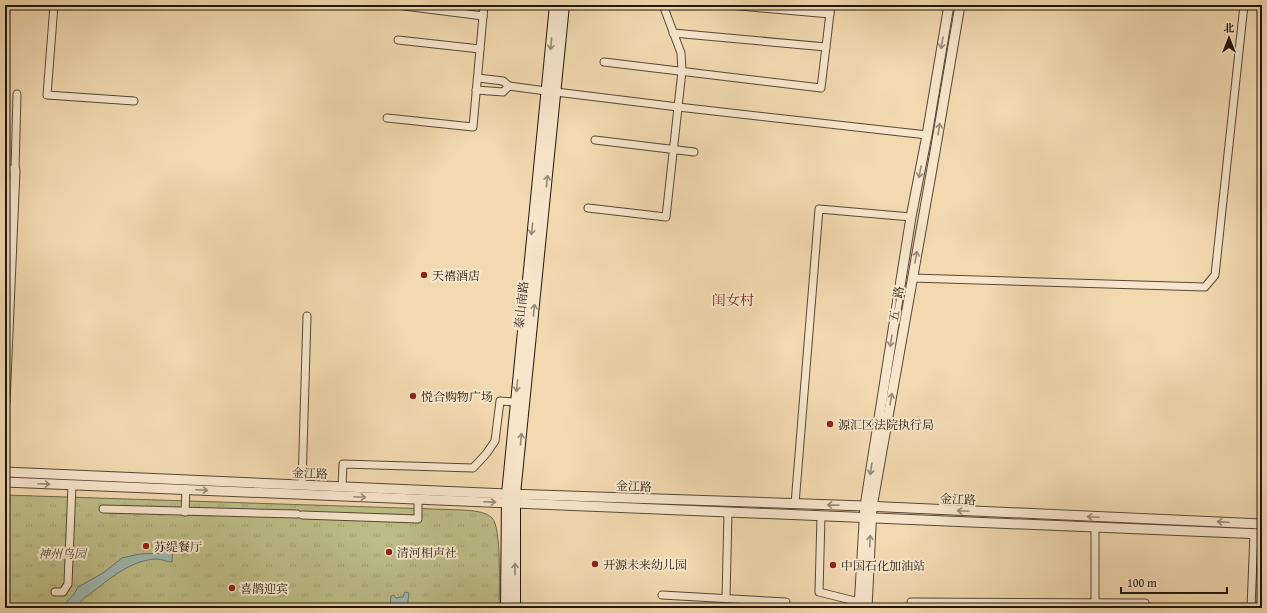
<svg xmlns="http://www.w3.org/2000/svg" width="1267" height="613" font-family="'Gentium Book Plus','Noto Serif SC',serif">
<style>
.grass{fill:url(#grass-tufts);stroke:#6e6a4a}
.water{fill:#9eb9b4;stroke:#6b7871}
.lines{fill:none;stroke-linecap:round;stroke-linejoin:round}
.minor-casing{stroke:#544836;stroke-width:9}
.tertiary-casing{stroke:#544836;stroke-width:11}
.secondary-casing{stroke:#1f170d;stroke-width:12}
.minor{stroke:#f7e6cc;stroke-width:7}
.tertiary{stroke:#f7e6cc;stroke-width:9}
.secondary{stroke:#f7e6cc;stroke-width:10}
.oneway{stroke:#968976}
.poi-dot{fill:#8f2418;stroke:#f7e6cc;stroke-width:1.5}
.labels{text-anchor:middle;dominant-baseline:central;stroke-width:4;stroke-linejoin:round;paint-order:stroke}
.poi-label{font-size:12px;fill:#1f170d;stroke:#f7e6cc;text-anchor:start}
.street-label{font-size:12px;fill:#1f170d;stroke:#f7e6cc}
.park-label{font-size:12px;font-style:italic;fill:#4f4932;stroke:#f7e6cc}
.quarter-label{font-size:14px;fill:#7a1f14;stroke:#f7e6cc}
</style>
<defs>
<pattern id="grass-tufts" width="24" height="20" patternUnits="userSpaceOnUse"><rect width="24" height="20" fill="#bebe88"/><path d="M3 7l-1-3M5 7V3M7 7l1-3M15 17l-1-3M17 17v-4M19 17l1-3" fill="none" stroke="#a3a374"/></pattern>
</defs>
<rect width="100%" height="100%" fill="#f3d9b0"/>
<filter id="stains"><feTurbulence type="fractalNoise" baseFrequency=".005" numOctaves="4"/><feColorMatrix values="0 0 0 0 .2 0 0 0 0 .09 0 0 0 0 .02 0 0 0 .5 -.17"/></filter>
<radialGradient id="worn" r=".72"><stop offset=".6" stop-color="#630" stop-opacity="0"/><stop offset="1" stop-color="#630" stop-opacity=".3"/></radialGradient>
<path class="grass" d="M5 495 463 510C473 511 485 511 492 518 502 527 499 593 499 608H5Z"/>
<g class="water">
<path d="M173 545 172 562C167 562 162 559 157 559 132 560 113 576 94 591 85 598 83 597 77 608H61L74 594 78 587 103 573 122 558 140 554 163 553Z"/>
<path d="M405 592 409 593 407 608H390L391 596 394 595 396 598 403 597Z"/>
</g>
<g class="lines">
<defs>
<g id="minor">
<path d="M54 5 47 95 134 101"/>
<path d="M728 5 830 14"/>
<path d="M404 6 483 16"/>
<path d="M673 33 826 47"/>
<path d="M398 40 480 49"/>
<path d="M604 62 821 88 831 5"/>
<path d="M478 78 503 81 509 86 546 91"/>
<path d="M476 90 503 92 509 86"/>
<path d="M556 92 678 107 927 135"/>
<path d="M387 118 473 127 484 5"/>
<path d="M595 140 694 152"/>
<path d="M15 170 17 94"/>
<path d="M588 208 666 217 682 71 681 53 663 5"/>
<path d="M912 278 1205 287 1215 275 1244 5"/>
<path d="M302 484 307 316"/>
<path d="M342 486 343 464 473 468 486 454 495 441 500 401 515 402"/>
<path d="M795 504 819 209 911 217"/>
<path d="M103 509 297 514"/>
<path d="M185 512 186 489"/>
<path d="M302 515 418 519V500"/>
<path d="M821 516 819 592 859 602"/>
<path d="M1095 527V608"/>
<path d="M55 592H63L68 584 72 485"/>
<path d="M662 595 786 602"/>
<path d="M726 598 728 512"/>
<path d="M911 602 1145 603"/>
<path d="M1251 608 1254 533"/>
</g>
<g id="tertiary">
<path d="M5 170H15L5 402"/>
<path d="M5 472 507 494 865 506 1262 524"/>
<path d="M5 482 1262 534"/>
<path d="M859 608 865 506 911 217 927 135 949 5"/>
<path d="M867 608 872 507 936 146 960 5"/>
</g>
<g id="secondary">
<path d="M506 608 507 494 555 5"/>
<path d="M515 608V494L564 5"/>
</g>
</defs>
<use href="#minor" class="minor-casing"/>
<use href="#tertiary" class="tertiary-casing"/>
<use href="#secondary" class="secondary-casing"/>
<use href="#minor" class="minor"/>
<use href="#tertiary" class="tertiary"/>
<use href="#secondary" class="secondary"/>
</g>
<defs><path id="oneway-shaft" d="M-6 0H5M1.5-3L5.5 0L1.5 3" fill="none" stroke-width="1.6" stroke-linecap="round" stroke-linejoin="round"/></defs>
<g class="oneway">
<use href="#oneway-shaft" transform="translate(942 43) rotate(99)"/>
<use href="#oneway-shaft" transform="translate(551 44) rotate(96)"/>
<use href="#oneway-shaft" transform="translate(939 129) rotate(-81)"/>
<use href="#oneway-shaft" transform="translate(920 172) rotate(101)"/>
<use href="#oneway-shaft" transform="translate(547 181) rotate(-84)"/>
<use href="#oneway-shaft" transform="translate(532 229) rotate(96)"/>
<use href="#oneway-shaft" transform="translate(916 257) rotate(-80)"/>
<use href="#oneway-shaft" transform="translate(534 310) rotate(-84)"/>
<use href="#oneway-shaft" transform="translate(891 341) rotate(99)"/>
<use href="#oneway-shaft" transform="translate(517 386) rotate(96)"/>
<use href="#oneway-shaft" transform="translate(891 399) rotate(-80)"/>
<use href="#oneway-shaft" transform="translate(521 439) rotate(-84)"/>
<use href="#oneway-shaft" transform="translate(871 469) rotate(99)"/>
<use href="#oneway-shaft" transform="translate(44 484) rotate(2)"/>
<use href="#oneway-shaft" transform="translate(202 490) rotate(3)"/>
<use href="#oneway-shaft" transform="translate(360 497) rotate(3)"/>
<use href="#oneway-shaft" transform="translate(490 502) rotate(2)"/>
<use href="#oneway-shaft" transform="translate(833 505) rotate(-178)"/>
<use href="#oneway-shaft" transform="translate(963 511) rotate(-177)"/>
<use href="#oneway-shaft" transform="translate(1093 517) rotate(-177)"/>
<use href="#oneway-shaft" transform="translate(1223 522) rotate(-177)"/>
<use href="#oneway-shaft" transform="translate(870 541) rotate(-88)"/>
<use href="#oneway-shaft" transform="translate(515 569) rotate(-90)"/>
</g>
<g class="poi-dot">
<circle cx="424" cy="275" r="4"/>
<circle cx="413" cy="396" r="4"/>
<circle cx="830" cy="424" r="4"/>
<circle cx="146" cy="546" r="4"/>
<circle cx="389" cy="552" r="4"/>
<circle cx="595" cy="564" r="4"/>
<circle cx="833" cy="565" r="4"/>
<circle cx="232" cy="588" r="4"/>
</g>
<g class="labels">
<g class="poi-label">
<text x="432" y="275">天禧酒店</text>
<text x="421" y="396">悦合购物广场</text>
<text x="838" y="424">源汇区法院执行局</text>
<text x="154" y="546">苏缇餐厅</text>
<text x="397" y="552">清河相声社</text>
<text x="603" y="564">开源未来幼儿园</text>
<text x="841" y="565">中国石化加油站</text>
<text x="240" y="588">喜鹊迎宾</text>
</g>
<g class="street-label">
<text transform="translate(896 304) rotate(-80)">五一路</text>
<text transform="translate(521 305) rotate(-84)">泰山南路</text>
<text transform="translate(310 473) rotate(2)">金江路</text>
<text transform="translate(634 486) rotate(2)">金江路</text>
<text transform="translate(958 499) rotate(3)">金江路</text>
</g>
<g class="park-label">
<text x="62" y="553">神州鸟园</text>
</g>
<g class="quarter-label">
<text x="733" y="300">闺女村</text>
</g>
</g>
<rect width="1267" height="613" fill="none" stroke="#f3d9b0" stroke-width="20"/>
<rect x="6" y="6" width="1255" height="601" fill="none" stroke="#1f170d" stroke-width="2"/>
<rect x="10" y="10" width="1247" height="593" fill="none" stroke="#1f170d"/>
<g transform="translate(1229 38)" stroke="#f7e6cc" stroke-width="3" paint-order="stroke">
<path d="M0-3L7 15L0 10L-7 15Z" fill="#1f170d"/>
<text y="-6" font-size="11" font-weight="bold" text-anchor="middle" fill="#1f170d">北</text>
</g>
<path d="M1121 587v6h106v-6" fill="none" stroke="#1f170d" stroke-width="2"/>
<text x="1127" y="587" font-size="12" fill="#1f170d" stroke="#f7e6cc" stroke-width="3" paint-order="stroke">100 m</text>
<rect width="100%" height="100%" filter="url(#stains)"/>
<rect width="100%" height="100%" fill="url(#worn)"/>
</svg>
